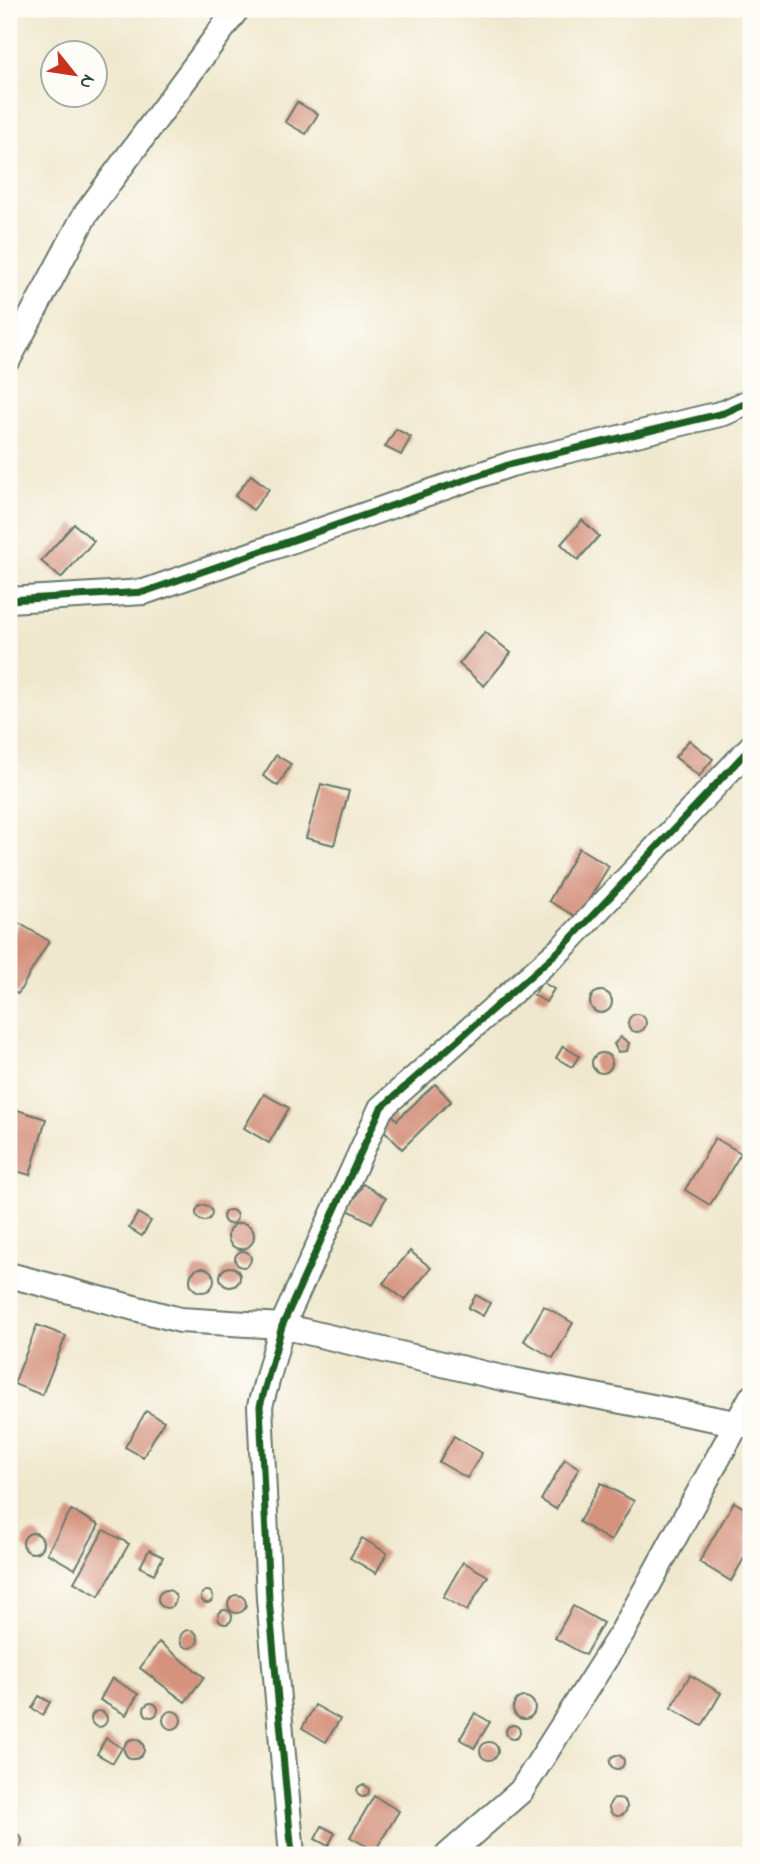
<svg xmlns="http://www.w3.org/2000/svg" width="760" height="1864" font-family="'Indie Flower',sans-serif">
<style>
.building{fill:#d5937e}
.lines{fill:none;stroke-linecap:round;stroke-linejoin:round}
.minor-casing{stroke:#68796a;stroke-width:28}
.minor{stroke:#fff;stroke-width:24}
.cycleway-casing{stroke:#fdfcf7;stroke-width:11}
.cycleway{stroke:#1b5e20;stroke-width:7}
</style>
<rect width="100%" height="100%" fill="#fdfcf7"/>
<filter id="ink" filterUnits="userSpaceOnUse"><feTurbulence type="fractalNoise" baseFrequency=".0143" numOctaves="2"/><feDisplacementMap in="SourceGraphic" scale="14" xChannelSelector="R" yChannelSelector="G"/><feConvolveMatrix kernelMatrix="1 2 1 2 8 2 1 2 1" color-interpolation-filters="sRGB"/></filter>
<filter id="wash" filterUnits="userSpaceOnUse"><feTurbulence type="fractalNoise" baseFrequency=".00686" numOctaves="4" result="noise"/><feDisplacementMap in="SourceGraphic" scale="28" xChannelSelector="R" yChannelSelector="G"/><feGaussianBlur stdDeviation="1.57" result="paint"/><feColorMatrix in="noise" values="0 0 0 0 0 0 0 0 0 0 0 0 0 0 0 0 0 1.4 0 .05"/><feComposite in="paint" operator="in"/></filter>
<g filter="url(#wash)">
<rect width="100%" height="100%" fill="#f0e8ce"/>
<g id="blocks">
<g class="building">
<path d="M297 102 318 114 306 134 285 122Z"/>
<path d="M396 429 411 437 401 455 385 447Z"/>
<path d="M251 475 269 489 253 510 235 496Z"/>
<path d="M582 520 599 536 578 560 561 544Z"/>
<path d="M74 524 94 541 61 578 41 561Z"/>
<path d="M485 632 511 653 484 686 459 664Z"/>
<path d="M689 740 713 759 699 776 675 757Z"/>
<path d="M276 755 291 764 278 786 263 776Z"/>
<path d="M321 784 349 791 334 845 306 838Z"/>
<path d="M579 848 609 866 578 918 549 901Z"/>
<path d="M19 923 49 941 18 994 9 989V941Z"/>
<path d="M542 982 554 989 546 1002 534 995Z"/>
<circle cx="601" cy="1002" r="11"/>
<circle cx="637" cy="1023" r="9"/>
<path d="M621 1037 629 1043 627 1051 618 1052 614 1044Z"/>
<path d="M563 1046 579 1056 572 1067 556 1058Z"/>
<circle cx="602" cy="1063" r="10"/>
<path d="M435 1084 451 1101 402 1149 376 1122 388 1110 397 1120Z"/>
<path d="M264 1094 289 1108 269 1143 244 1128Z"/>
<path d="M14 1109 46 1119 30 1175 9 1169V1126Z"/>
<path d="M715 1138 741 1153 710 1205 685 1190Z"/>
<path d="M363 1184 386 1198 372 1223 348 1210Z"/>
<circle cx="204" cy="1213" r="8"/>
<circle cx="230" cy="1217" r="7"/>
<path d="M138 1213 151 1221 142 1236 129 1228Z"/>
<circle cx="241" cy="1236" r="13"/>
<circle cx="243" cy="1259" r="8"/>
<path d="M410 1251 431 1268 405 1300 383 1283Z"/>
<circle cx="230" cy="1277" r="10"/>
<circle cx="202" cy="1280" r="12"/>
<path d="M476 1295 490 1303 483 1316 468 1308Z"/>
<path d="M544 1306 573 1323 553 1358 524 1341Z"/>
<path d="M37 1325 66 1336 42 1395 14 1384Z"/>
<path d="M146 1411 164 1421 143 1457 125 1447Z"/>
<path d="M454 1436 482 1453 467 1478 439 1462Z"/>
<path d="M565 1459 579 1468 556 1509 541 1500Z"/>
<path d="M601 1483 634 1501 611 1541 579 1522Z"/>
<path d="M734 1502 751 1512V1534L748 1540 751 1546 731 1581 699 1562Z"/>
<path d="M71 1510 99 1525 75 1569 47 1553Z"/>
<path d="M104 1530 129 1544 99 1596 74 1582Z"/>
<circle cx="33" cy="1543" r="10"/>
<path d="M362 1538 387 1553 376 1573 350 1558Z"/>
<path d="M149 1550 163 1557 154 1574 140 1567Z"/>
<path d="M463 1562 488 1576 467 1611 443 1597Z"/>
<circle cx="167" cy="1599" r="9"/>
<circle cx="207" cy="1597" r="6"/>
<circle cx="237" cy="1604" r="9"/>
<path d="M573 1606 603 1623 585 1655 555 1638Z"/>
<circle cx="225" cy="1617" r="7"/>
<circle cx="189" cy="1639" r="9"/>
<path d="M159 1642 204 1677 185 1702 140 1668Z"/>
<path d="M690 1675 721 1693 702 1726 671 1708Z"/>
<path d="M112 1678 138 1694 126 1715 100 1700Z"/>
<path d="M39 1696 50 1702 43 1715 32 1708Z"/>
<circle cx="524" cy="1708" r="11"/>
<circle cx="151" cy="1710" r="7"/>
<path d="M315 1705 340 1719 326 1742 302 1728Z"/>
<circle cx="99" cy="1719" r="8"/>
<circle cx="172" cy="1720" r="9"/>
<path d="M475 1713 490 1722 474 1748 460 1739Z"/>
<circle cx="513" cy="1732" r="7"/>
<path d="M106 1738 122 1748 113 1763 97 1754Z"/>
<circle cx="134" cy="1749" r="10"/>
<circle cx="489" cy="1751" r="9"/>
<circle cx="617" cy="1762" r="7"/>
<circle cx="363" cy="1791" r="6"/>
<path d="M374 1796 399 1811 375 1851 350 1837Z"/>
<circle cx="618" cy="1807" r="9"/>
<path d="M322 1826 335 1833 328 1846 315 1839Z"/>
<circle cx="14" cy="1841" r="8"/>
</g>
</g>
</g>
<g filter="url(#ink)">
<use href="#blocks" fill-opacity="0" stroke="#68796a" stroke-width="2"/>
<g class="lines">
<defs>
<g id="minor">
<path d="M9 358 85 215 237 9"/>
<path d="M9 600 144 592 511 464 724 413 751 401"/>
<path d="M9 1275 180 1320 282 1326 502 1378 751 1426"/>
<path d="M292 1855 269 1599 260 1406 282 1326 381 1108 562 948 751 747"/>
<path d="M448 1855 521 1791 623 1631 751 1398"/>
</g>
</defs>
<use href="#minor" class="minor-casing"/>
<use href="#minor" class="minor"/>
<defs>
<g id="cycleway">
<path d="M9 600 144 592 511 464 724 413 751 401"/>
<path d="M292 1855 269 1599 260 1406 282 1326 381 1108 562 948 751 747"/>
</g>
</defs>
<use href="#cycleway" class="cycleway-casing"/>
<use href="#cycleway" class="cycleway"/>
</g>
</g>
<rect width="760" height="1864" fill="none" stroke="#fdfcf7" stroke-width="35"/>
<g transform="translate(74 74) rotate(120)"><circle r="33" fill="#fdfcf7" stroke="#a4b0a9" stroke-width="2"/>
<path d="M0-5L12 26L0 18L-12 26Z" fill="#c8321e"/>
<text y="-10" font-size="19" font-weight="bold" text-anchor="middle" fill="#1f3d34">N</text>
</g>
</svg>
